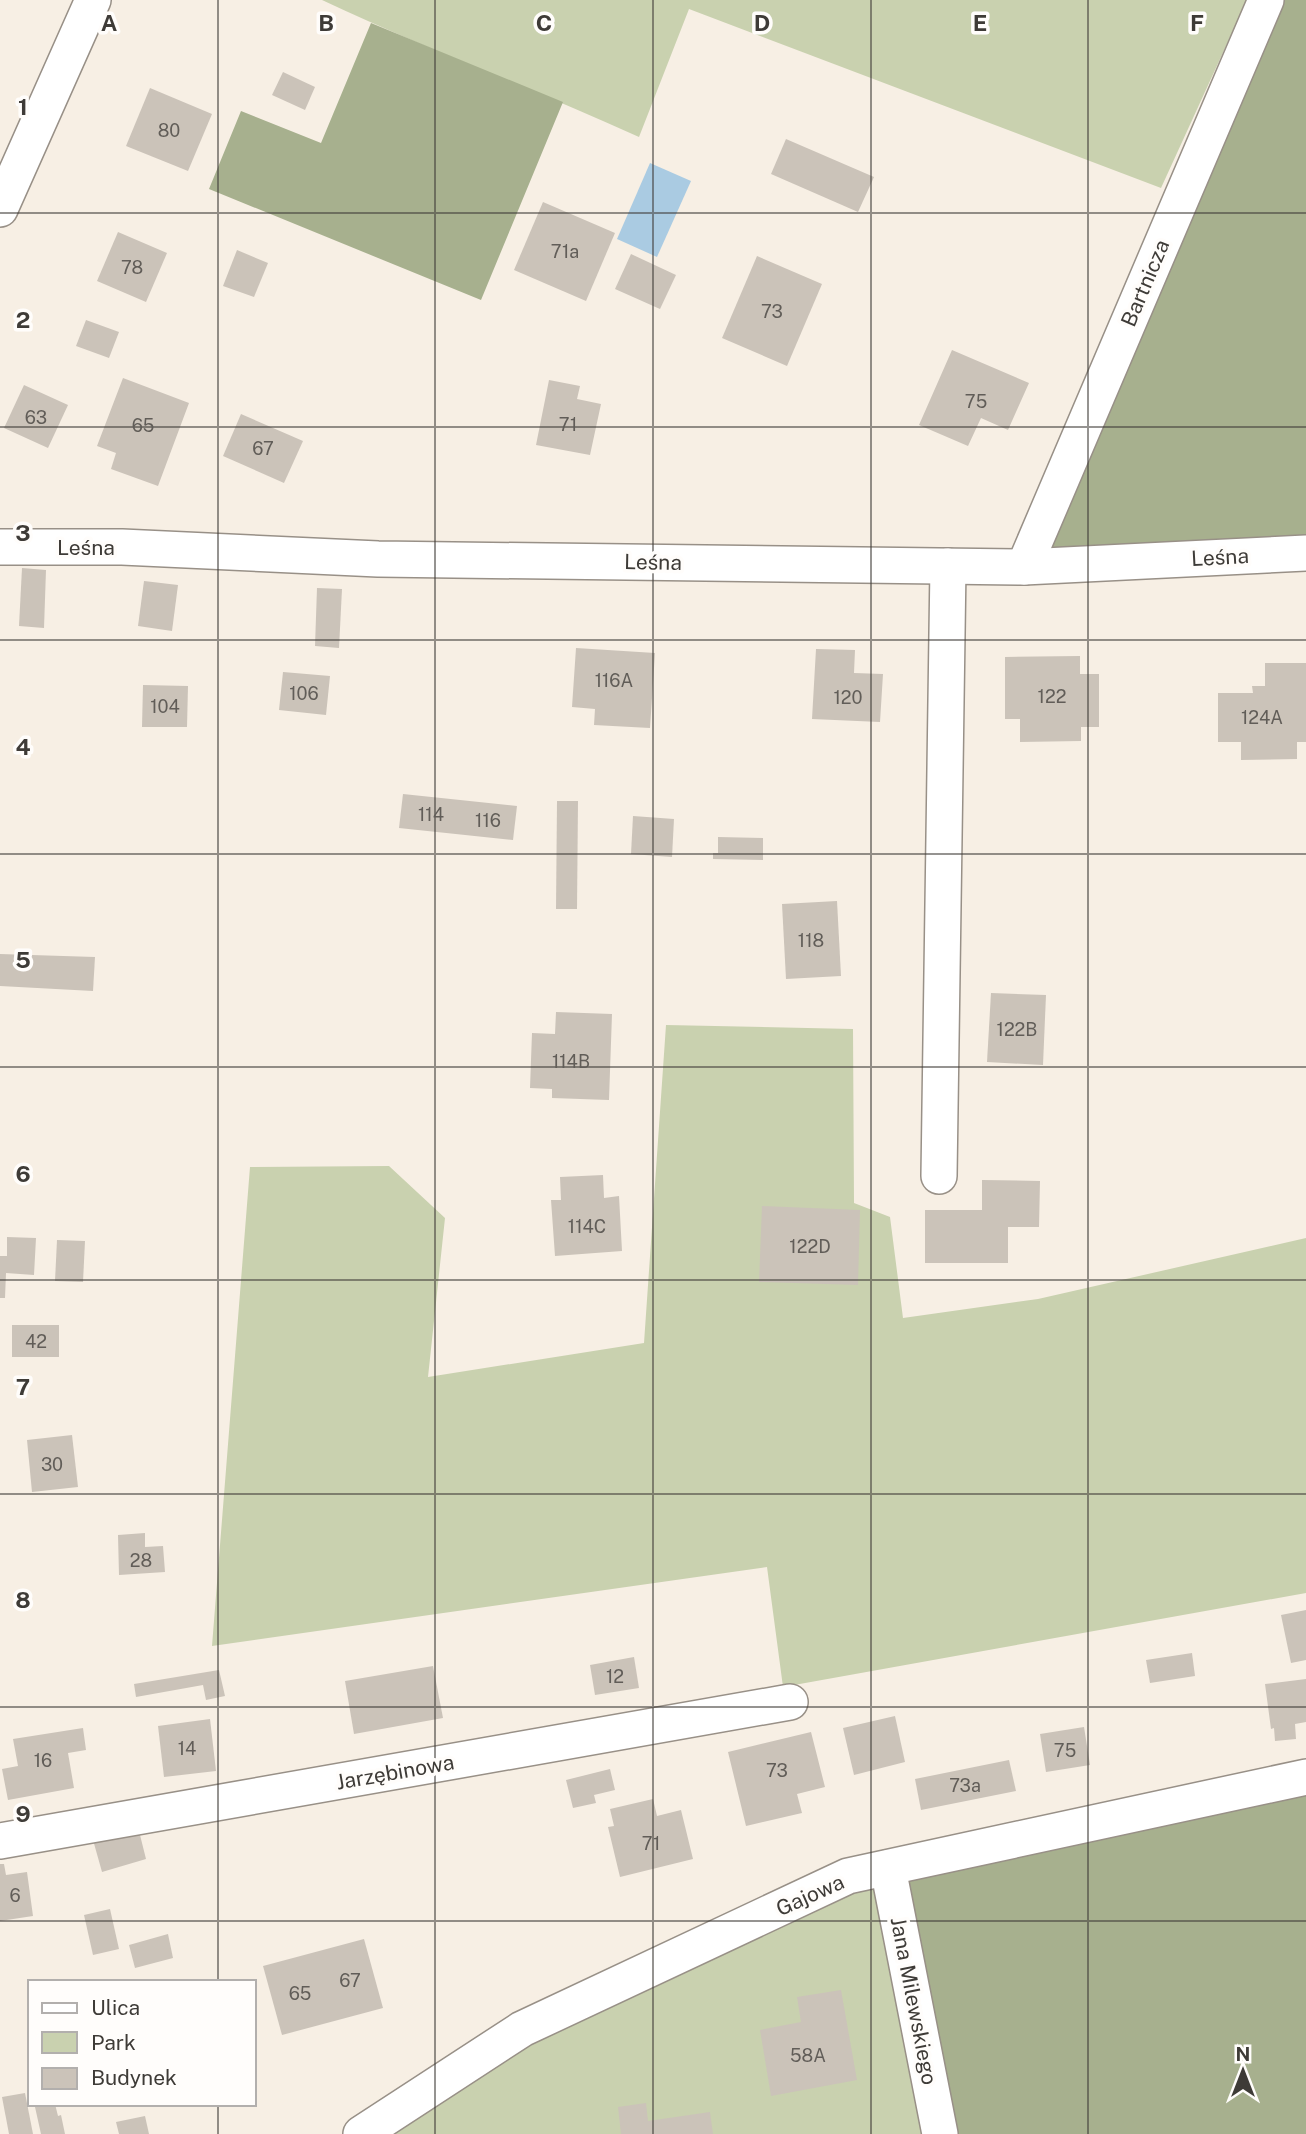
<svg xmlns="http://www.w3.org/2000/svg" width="1306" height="2134" font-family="'Public Sans',sans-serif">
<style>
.green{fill:#c9d1af}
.forest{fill:#a7b08e}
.water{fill:#aacbe2}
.building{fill:#cbc3b9}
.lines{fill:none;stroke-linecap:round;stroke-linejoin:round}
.minor-casing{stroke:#989087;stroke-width:38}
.minor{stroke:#fff;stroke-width:35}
.grid{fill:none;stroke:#3e3b37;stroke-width:2;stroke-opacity:0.55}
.labels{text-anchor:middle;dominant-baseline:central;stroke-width:7;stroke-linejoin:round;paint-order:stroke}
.number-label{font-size:18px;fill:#615d58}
.street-label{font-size:21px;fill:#3e3b37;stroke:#fffdfb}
.grid-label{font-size:23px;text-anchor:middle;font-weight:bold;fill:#3e3b37;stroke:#fffdfb;stroke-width:7;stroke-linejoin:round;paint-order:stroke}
</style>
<rect width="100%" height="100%" fill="#f7efe4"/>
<g class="green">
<path d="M322 0H1247L1161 188 689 9 639 137C534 89 426 49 322 0Z"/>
<path d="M666 1025 853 1029 854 1203 890 1217 903 1318 1038 1299 1306 1238V1593L783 1687 767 1567 212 1646 250 1167 389 1166 445 1218 428 1377 644 1343Z"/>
<path d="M888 1868 951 2134H361L522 2029Z"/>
</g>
<g class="forest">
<path d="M1266 0H1306V553L1024 567Z"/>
<path d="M371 23 563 102 481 300 209 189 241 111 321 143Z"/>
<path d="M1306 1777V2134H951L888 1868Z"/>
</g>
<path class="water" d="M650 163 691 181 657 257 617 239Z"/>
<g class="building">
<path d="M283 72 315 87 305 110 272 95Z"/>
<path d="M150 88 212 114 188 171 126 146Z"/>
<path d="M786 139 874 177 858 212 771 174Z"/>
<path d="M543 202 615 233 586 301 514 270Z"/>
<path d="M118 232 167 253 146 302 97 281Z"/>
<path d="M237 250 268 263 254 297 223 286Z"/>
<path d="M631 254 676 275 660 309 615 289Z"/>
<path d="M757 256 822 284 787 366 722 338Z"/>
<path d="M86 320 119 332 109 358 76 346Z"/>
<path d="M952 350 1029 383 1008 430 981 418 968 446 919 425Z"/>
<path d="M123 378 189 403 158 486 111 469 116 453 97 446Z"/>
<path d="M549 380 580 386 577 399 601 404 590 455 536 445Z"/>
<path d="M24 385 68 405 48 448 4 428Z"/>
<path d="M241 414 303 441 284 483 223 456Z"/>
<path d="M22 568 46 570 44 628 19 626Z"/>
<path d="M144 581 178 585 172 631 138 626Z"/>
<path d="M317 588 342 589 339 648 315 646Z"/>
<path d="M576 648 655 653 650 728 594 725 595 709 572 707Z"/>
<path d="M816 649 855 650 854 673 883 674 880 722 812 719Z"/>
<path d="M1080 656V674H1099V727H1081V741L1020 742V719H1005V657Z"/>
<path d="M1265 663H1306V742H1297V759L1241 760V742H1218V693H1253L1252 686H1265Z"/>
<path d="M283 672 330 676 326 715 279 710Z"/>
<path d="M143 685 188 686 187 727H142Z"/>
<path d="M403 794 517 806 513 840 399 828Z"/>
<path d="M557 801H578L577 909H556Z"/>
<path d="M633 816 674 819 672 857 631 854Z"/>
<path d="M718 837 763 838V860L713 859V853H718Z"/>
<path d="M837 901 841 976 786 979 782 904Z"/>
<path d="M0 954 95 957 93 991 0 986Z"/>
<path d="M991 993 1046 995 1043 1065 987 1062Z"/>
<path d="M556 1012 612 1014 609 1100 552 1098V1089L530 1088 532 1033 555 1034Z"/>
<path d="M603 1175 604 1198 619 1196 622 1251 555 1256 551 1200H561L560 1177Z"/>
<path d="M982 1180 1040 1181 1039 1227H1008V1263H925V1210H982Z"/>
<path d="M762 1206 860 1210 858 1285 759 1282Z"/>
<path d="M7 1237 36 1238 34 1275 6 1273 5 1298H0V1256H7Z"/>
<path d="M57 1240 85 1241 83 1282 55 1281Z"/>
<rect x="12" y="1325" width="47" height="32"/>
<path d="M72 1435 78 1487 32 1492 27 1440Z"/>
<path d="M145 1533V1547L163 1546 165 1572 119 1575 118 1535Z"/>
<path d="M1306 1610V1660L1291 1663 1281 1615Z"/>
<path d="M1192 1653 1195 1676 1150 1683 1146 1660Z"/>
<path d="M634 1657 639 1688 595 1695 590 1665Z"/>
<path d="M433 1666 443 1718 354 1734 345 1681Z"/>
<path d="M219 1670 225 1696 206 1700 203 1685 136 1697 134 1684Z"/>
<path d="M1306 1679V1722L1295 1724 1296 1739 1275 1741 1274 1728 1271 1729 1265 1684Z"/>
<path d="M895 1716 905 1762 854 1775 843 1728Z"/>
<path d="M210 1719 216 1771 164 1777 158 1726Z"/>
<path d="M1084 1727 1090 1765 1046 1772 1040 1734Z"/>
<path d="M83 1728 86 1750 68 1753 74 1788 8 1800 2 1769 18 1766 13 1739Z"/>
<path d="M811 1732 825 1787 797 1794 802 1813 746 1826 728 1752Z"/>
<path d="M1009 1760 1016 1791 921 1810 915 1779Z"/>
<path d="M610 1769 615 1790 594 1795 596 1803 573 1808 566 1780Z"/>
<path d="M653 1799 657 1816 681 1810 693 1859 620 1877 608 1827 614 1826 610 1809Z"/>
<path d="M138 1827 146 1859 102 1872 93 1840Z"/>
<path d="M0 1864H4L6 1875 27 1872 33 1916 0 1921Z"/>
<path d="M110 1909 119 1949 93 1955 84 1915Z"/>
<path d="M168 1934 173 1958 135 1968 129 1945Z"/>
<path d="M364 1939 383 2008 282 2035 263 1966Z"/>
<path d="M841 1990 857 2080 771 2096 760 2030 801 2022 797 1997Z"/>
<path d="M25 2093 33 2134H9L2 2097Z"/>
<path d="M646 2103 648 2121 710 2112 713 2134H621L618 2107Z"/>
<path d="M55 2104 58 2116 61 2115 65 2134H41L35 2107Z"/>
<path d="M145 2116 149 2134H119L116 2122Z"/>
</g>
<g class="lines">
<defs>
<g id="minor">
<path d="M0 209 93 0"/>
<path d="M0 547H122L378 559 1024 567 1306 553"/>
<path d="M1024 567 1266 0"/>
<path d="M939 1176 948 566"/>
<path d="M0 1841 790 1702"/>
<path d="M888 1868 940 2134"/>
<path d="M361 2134 522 2029 848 1876 1306 1777"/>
</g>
</defs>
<use href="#minor" class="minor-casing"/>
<use href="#minor" class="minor"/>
</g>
<path class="grid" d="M218 0V1982M435 0V2134M653 0V2134M871 0V2134M1088 0V2134M0 213H1306M0 427H1306M0 640H1306M0 854H1306M0 1067H1306M0 1280H1306M0 1494H1306M0 1707H1306M0 1921H1306M218 2104V2134"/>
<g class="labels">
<g class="number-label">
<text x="169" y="130">80</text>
<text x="565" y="251">71a</text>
<text x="132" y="267">78</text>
<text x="772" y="311">73</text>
<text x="976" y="401">75</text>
<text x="36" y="417">63</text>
<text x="568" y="424">71</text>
<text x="143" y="425">65</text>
<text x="263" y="448">67</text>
<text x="614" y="680">116A</text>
<text x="304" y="693">106</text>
<text x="1052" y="696">122</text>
<text x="848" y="697">120</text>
<text x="165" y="706">104</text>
<text x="1262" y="717">124A</text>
<text x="431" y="814">114</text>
<text x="488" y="820">116</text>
<text x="811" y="940">118</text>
<text x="1017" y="1029">122B</text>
<text x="571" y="1061">114B</text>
<text x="587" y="1226">114C</text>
<text x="810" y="1246">122D</text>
<text x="36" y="1341">42</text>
<text x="52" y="1464">30</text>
<text x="141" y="1560">28</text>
<text x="615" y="1676">12</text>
<text x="187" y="1748">14</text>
<text x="1065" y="1750">75</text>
<text x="43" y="1760">16</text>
<text x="777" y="1770">73</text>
<text x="965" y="1785">73a</text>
<text x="651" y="1843">71</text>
<text x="15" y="1895">6</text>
<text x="350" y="1980">67</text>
<text x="300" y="1993">65</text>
<text x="808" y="2055">58A</text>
</g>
<g class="street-label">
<text transform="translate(1145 283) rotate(-67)">Bartnicza</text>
<text x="86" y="547">Leśna</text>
<text transform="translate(1220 557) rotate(-3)">Leśna</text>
<text transform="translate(653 562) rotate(1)">Leśna</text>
<text transform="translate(395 1772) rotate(-10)">Jarzębinowa</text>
<text transform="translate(810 1895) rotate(-24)">Gajowa</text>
<text transform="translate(914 2001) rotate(79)">Jana Milewskiego</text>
</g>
</g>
<g class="grid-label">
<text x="109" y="31">A</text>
<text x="326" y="31">B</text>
<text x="544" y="31">C</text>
<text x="762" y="31">D</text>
<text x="980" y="31">E</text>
<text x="1197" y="31">F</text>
<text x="23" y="115">1</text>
<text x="23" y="328">2</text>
<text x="23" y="541">3</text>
<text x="23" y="755">4</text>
<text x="23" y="968">5</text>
<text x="23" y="1182">6</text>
<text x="23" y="1395">7</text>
<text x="23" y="1608">8</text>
<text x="23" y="1822">9</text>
</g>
<rect x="28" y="1980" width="228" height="126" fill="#fffdfb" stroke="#b2afad" stroke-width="2"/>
<rect x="42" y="2003" width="35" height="10" fill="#ffffff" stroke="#b2afad" stroke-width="2"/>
<text x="91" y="2015" font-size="21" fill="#3e3b37">Ulica</text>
<rect x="42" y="2032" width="35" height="21" fill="#c9d1af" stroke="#b2afad" stroke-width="2"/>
<text x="91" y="2050" font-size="21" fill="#3e3b37">Park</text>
<rect x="42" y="2068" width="35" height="21" fill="#cbc3b9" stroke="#b2afad" stroke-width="2"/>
<text x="91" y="2085" font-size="21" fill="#3e3b37">Budynek</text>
<g transform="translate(1243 2071)" stroke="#fffdfb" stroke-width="5" paint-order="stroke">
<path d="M0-5L12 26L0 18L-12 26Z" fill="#3e3b37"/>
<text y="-10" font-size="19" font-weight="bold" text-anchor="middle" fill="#3e3b37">N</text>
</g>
</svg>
